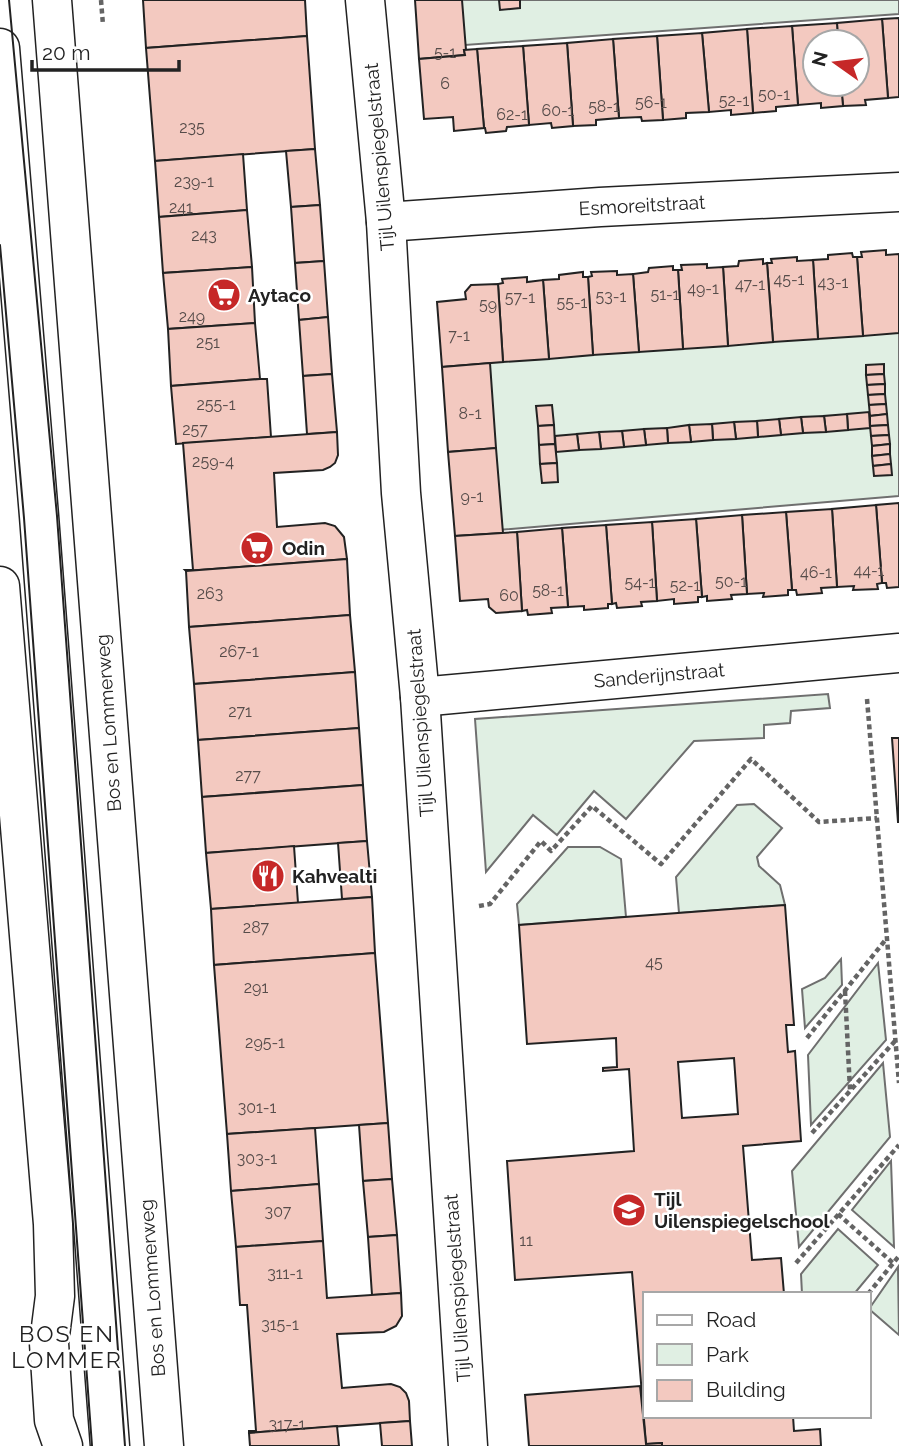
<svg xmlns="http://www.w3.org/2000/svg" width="899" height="1446" font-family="Raleway,sans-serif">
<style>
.green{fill:#e0efe3;stroke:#6f6f6f;stroke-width:2}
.building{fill:#f3c9c0;stroke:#222;stroke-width:2;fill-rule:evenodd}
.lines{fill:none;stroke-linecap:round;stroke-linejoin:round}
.minor-casing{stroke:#222;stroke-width:41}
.major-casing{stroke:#222;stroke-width:41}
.path{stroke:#646464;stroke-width:4.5;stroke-dasharray:5 3.5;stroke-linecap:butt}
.minor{stroke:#fff;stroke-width:38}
.major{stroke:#fff;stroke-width:38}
.tram{stroke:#222;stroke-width:2}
.labels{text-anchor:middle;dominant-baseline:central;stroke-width:5;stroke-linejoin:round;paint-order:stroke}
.number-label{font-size:16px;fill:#564c4a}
.street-label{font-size:19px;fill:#222;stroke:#fff}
.poi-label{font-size:19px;font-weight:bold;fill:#222;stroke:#fff;text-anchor:start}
.quarter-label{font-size:23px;letter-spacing:2px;fill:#222;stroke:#fff}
</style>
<rect width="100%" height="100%" fill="#fff"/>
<g class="green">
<path d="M460 0H899V14L465 45Z"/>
<path d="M899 324V496L486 531 478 358Z"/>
<path d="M828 694 830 708 791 711 790 723 764 725V738L694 741 626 819 594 791 557 835 533 815 486 872 475 719Z"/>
<path d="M754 804 782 828 757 857 759 866 780 885 785 905 679 913 676 877 737 805Z"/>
<path d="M568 847H600L621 859 626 917 519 925 517 904Z"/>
<path d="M841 959 842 985 805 1028 802 989 825 978Z"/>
<path d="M878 963 886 1040 811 1125 808 1055Z"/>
<path d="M883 1063 890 1137 799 1247 792 1171Z"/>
<path d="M891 1161 894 1247 852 1210Z"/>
<path d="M838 1229 878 1265 854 1294H802L801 1274Z"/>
<path d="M898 1267 899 1335 869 1309Z"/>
</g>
<g class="building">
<path d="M143 0H305L307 36 146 48Z"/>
<path d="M415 0H462L466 50H464L465 55 419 59Z"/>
<path d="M499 0H520V8L500 10Z"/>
<path d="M899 18V97L888 98 882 19Z"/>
<path d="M882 19 888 98 865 100 866 105 843 106 841 84H857V42H838L837 23Z"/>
<path d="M837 23 838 42H815V84H841L843 106 821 108V103L798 105 792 26Z"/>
<path d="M792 26 798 105 776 107V111L753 113 747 29Z"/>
<path d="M747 29 753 113 731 115V110L709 112 702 33Z"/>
<path d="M702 33 709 112 686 113V118L663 120 657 36Z"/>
<path d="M307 36 315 149 155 161 146 48Z"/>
<path d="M657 36 663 120 642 121 641 117 619 118 613 39Z"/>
<path d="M613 39 619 118 596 120V125L573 126 567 43Z"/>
<path d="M567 43 573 126 552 128 551 123 529 125 523 46Z"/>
<path d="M523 46 529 125 507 127 506 131 486 133 485 128H484L477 49Z"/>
<path d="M477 49 484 128 454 131 453 117 424 119 419 59 465 55 464 50Z"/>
<path d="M315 149 320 205 291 207 286 151Z"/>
<path d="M243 154 247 210 159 217 155 161Z"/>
<path d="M320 205 324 261 295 263 291 207Z"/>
<path d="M247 210 252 267 163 273 159 217Z"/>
<path d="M886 250V255L899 254V333L863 336 857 257H862L861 252Z"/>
<path d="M852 253 853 257H857L863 336 818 339 813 260 828 259V255Z"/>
<path d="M797 257V261L813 260 818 339 773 342 767 263H772L771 259Z"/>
<path d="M763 259V264L767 263 773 342 728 346 723 267 738 266 739 261Z"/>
<path d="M324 261 328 317 299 320 295 263Z"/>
<path d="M707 264V268L723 267 728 346 683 349 678 270H682L681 265Z"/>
<path d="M673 266V270H678L683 349 639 352 633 274 648 272 649 268Z"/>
<path d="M252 267 255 323 168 329 163 273Z"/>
<path d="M617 271V275L633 274 639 352 593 355 588 277 592 276 591 272Z"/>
<path d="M583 272V277H588L593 355 549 359 543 280 559 279V275Z"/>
<path d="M527 277V282L543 280 549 359 503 362 498 284 503 283 502 279Z"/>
<path d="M498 284 503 362 442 367 437 302 466 299 465 292 471 285Z"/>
<path d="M328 317 332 374 303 376 299 320Z"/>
<path d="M255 323 260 379 171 386 168 329Z"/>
<path d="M490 363 496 448 448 452 442 367Z"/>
<path d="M884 364V374L866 375V365Z"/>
<path d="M332 374 337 432 307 434 303 376Z"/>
<path d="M884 374 885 384 867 385 866 375Z"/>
<path d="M260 379H267L271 437 176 444 171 386Z"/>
<path d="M885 384V394L868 395 867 385Z"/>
<path d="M885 394 886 404 869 405 868 395Z"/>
<path d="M886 404 887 414 870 416 869 405Z"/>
<path d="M552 405 554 425 538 426 536 406Z"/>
<path d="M869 412 870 428 848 430 847 414Z"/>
<path d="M847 414 848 430 826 432 824 416Z"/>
<path d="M887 414 888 425 870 426V416Z"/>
<path d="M824 416 826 432 803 433 801 417Z"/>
<path d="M801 417 803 433 781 435 779 419Z"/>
<path d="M779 419 781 435 758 437 757 421Z"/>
<path d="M757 421 758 437 736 439 734 422Z"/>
<path d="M734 422 736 439 713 440 712 424Z"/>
<path d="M712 424 713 440 691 442 689 425Z"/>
<path d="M554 425 555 444 539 445 538 426Z"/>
<path d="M689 425 691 442 668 443 667 428Z"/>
<path d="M888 425 889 435 871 436 870 426Z"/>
<path d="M667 428 668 443 646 445 644 429Z"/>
<path d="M644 429 646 445 624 447 622 431Z"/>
<path d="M622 431 624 447 601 449 599 432Z"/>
<path d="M337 432 338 455 335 463 330 467 323 470 274 473 277 527 325 523 335 526 344 537 347 559 186 571 185 570H193L183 443Z"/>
<path d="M599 432 601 449 579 450 577 434Z"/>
<path d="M577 434 579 450 556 452 555 436Z"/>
<path d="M889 435 890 444 872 446 871 436Z"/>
<path d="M555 444 557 463 540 464 539 445Z"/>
<path d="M890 444V454L872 456V446Z"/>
<path d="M496 448 503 533 455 536 448 452Z"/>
<path d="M890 454 891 464 873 466 872 456Z"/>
<path d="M557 463 558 482 542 483 540 464Z"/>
<path d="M891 464 892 475 874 476 873 466Z"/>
<path d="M899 503V587L887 588 886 583H882L876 505Z"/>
<path d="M876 505 882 583 877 584 878 589 853 590 854 586 837 587 832 509Z"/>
<path d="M832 509 837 587 821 588 822 593 797 595 796 590H792L786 512Z"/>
<path d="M786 512 792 590H788V595L763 597 764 593 747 594 742 515Z"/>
<path d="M742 515 747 594 731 595 732 599 707 601V596L702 597 696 519Z"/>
<path d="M696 519 702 597H698V602L674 604V599L657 601 652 522Z"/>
<path d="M652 522 657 601 641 602 642 606 617 608 616 603 612 604 606 525Z"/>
<path d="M606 525 612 604H608V608L584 610V606L568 607 562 528Z"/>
<path d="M562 528 568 607 551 608 552 613 528 615 527 610 522 611 517 532Z"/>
<path d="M517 532 522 611 496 613 489 607 488 599 460 601 455 536Z"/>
<path d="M347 559 350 615 189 627 186 571Z"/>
<path d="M350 615 355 672 194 684 189 627Z"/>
<path d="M355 672 359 728 198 740 194 684Z"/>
<path d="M359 728 363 785 202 797 198 740Z"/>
<path d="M892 738H899V822H898Z"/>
<path d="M363 785 367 841 206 853 202 797Z"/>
<path d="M367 841 372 897 342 899 338 843Z"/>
<path d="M294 846 298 903 211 909 206 853Z"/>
<path d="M372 897 375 953 214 965 211 909Z"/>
<path d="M785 905 794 1025H786L788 1052 795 1051 801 1141 743 1146 752 1260 781 1258 784 1294H645V1416H793L794 1431 820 1429 821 1446H662V1443L646 1444 632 1272 515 1280 507 1161 634 1151 629 1069 603 1071V1068L617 1067 616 1038 527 1044 519 925ZM734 1058 738 1114 682 1118 678 1062Z"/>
<path d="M375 953 388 1123 227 1134 214 965Z"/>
<path d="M388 1123 392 1179 363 1181 359 1125Z"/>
<path d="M315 1128 319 1184 231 1191 227 1134Z"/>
<path d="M392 1179 397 1235 368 1237 363 1181Z"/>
<path d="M319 1184 323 1241 236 1247 231 1191Z"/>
<path d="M397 1235 401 1293 372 1295 368 1237Z"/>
<path d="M323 1241 327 1298 401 1293 402 1316 396 1326 384 1332 337 1334 342 1388 391 1384 400 1387 406 1393 409 1401 410 1421 249 1433V1431H256L247 1305H240L236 1247Z"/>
<path d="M640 1386 646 1444 662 1443V1446H529L525 1395Z"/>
<path d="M410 1421 412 1446H382L380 1423Z"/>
<path d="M337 1426 339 1446H250L249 1433Z"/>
</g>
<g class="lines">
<defs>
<g id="minor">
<path d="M365 0 386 222 401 493 420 697 468 1446"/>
<path d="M0 48 39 516 110 1446"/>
<path d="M386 222 600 207 899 192"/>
<path d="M420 697 899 653"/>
</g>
<g id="major">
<path d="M52 0 164 1446"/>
<path d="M0 586 53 1224 55 1296 49 1343 54 1420 63 1446"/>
</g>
</defs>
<use href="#minor" class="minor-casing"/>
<use href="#major" class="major-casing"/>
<g class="path">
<path d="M101 0 103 25"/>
<path d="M867 699 899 1083"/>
<path d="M479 906 490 904 541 841 551 851 592 806 661 864 751 759 819 822 877 818"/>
<path d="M845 991 850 1090"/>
<path d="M807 1038 887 938"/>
<path d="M812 1133 895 1041"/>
<path d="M838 1214 893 1263"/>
<path d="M796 1263 899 1145"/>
<path d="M868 1294 899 1256"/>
</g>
<use href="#minor" class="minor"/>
<use href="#major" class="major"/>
<g class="tram">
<path d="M9 0 57 516 125 1446"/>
<path d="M0 245 24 518 92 1446"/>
</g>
</g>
<defs>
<symbol id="supermarket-disc" viewBox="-11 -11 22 22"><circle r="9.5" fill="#c62828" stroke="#fff"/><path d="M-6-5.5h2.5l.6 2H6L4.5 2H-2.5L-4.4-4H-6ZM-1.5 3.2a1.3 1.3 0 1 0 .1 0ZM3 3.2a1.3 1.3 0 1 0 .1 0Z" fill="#fff"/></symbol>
<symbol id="restaurant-disc" viewBox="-11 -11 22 22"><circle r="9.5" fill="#c62828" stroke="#fff"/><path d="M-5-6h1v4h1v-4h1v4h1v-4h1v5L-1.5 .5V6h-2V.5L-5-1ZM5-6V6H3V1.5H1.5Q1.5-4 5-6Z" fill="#fff"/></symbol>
<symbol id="school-disc" viewBox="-11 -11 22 22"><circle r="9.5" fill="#c62828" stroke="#fff"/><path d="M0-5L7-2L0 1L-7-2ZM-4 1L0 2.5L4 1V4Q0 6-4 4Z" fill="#fff"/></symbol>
</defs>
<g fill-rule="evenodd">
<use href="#supermarket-disc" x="205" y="276" width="38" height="38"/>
<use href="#supermarket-disc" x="238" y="529" width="38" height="38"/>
<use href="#restaurant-disc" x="249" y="857" width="38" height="38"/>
<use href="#school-disc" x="610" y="1191" width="38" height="38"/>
</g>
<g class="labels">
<g class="number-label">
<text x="445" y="52">5-1</text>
<text x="445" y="83">6</text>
<text x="774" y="94">50-1</text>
<text x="734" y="100">52-1</text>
<text x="651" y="102">56-1</text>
<text x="604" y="106">58-1</text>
<text x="558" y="110">60-1</text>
<text x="512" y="114">62-1</text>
<text x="192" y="127">235</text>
<text x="194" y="181">239-1</text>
<text x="181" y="207">241</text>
<text x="204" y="235">243</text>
<text x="789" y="279">45-1</text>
<text x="833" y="282">43-1</text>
<text x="750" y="284">47-1</text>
<text x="703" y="288">49-1</text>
<text x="665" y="294">51-1</text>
<text x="611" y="296">53-1</text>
<text x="520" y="297">57-1</text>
<text x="572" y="302">55-1</text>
<text x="488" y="304">59</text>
<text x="192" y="316">249</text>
<text x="459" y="335">7-1</text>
<text x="208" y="342">251</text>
<text x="216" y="404">255-1</text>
<text x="470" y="413">8-1</text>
<text x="195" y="429">257</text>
<text x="213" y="461">259-4</text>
<text x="472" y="496">9-1</text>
<text x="869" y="570">44-1</text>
<text x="816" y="572">46-1</text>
<text x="731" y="581">50-1</text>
<text x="640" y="582">54-1</text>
<text x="685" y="585">52-1</text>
<text x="548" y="590">58-1</text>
<text x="210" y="593">263</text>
<text x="509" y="595">60</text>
<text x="239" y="651">267-1</text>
<text x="240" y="711">271</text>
<text x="248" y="775">277</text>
<text x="256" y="927">287</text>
<text x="654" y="962">45</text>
<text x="256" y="987">291</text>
<text x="265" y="1042">295-1</text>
<text x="257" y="1107">301-1</text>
<text x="257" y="1158">303-1</text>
<text x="278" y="1211">307</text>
<text x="526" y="1240">11</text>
<text x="285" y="1273">311-1</text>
<text x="280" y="1324">315-1</text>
<text x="287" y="1424">317-1</text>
</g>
<g class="street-label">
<text transform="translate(379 157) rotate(-95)">Tijl Uilenspiegelstraat</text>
<text transform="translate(642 205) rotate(-3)">Esmoreitstraat</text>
<text transform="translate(659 675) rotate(-5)">Sanderijnstraat</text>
<text transform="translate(108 723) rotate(-94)">Bos en Lommerweg</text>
<text transform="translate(420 723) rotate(-94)">Tijl Uilenspiegelstraat</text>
<text transform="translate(152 1288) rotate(-94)">Bos en Lommerweg</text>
<text transform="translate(457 1288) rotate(-94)">Tijl Uilenspiegelstraat</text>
</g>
<g class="poi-label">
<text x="248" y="295">Aytaco</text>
<text x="282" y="548">Odin</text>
<text x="292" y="876">Kahvealti</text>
<text x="654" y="1199">Tijl<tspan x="654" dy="22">Uilenspiegelschool</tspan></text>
</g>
<g class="quarter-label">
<text x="67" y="1333">BOS EN<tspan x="67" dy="26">LOMMER</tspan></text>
</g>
</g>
<rect x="643" y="1292" width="228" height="126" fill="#ffffff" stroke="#a7a7a7" stroke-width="2"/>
<rect x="657" y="1315" width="35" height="10" fill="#ffffff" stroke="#a7a7a7" stroke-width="2"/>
<text x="706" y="1327" font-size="21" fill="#222222">Road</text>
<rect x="657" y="1344" width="35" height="21" fill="#e0efe3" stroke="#a7a7a7" stroke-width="2"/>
<text x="706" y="1362" font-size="21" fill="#222222">Park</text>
<rect x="657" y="1380" width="35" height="21" fill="#f3c9c0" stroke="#a7a7a7" stroke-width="2"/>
<text x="706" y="1397" font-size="21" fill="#222222">Building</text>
<g transform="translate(836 63) rotate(284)"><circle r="33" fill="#ffffff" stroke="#a7a7a7" stroke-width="2"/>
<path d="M0-5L12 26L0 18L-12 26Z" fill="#c62828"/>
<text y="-10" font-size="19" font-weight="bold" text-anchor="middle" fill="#222222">N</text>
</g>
<path d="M32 60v10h147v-10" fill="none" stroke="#222222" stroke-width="3.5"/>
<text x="42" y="60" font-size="21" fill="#222222" stroke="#ffffff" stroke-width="5" paint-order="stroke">20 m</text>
</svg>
